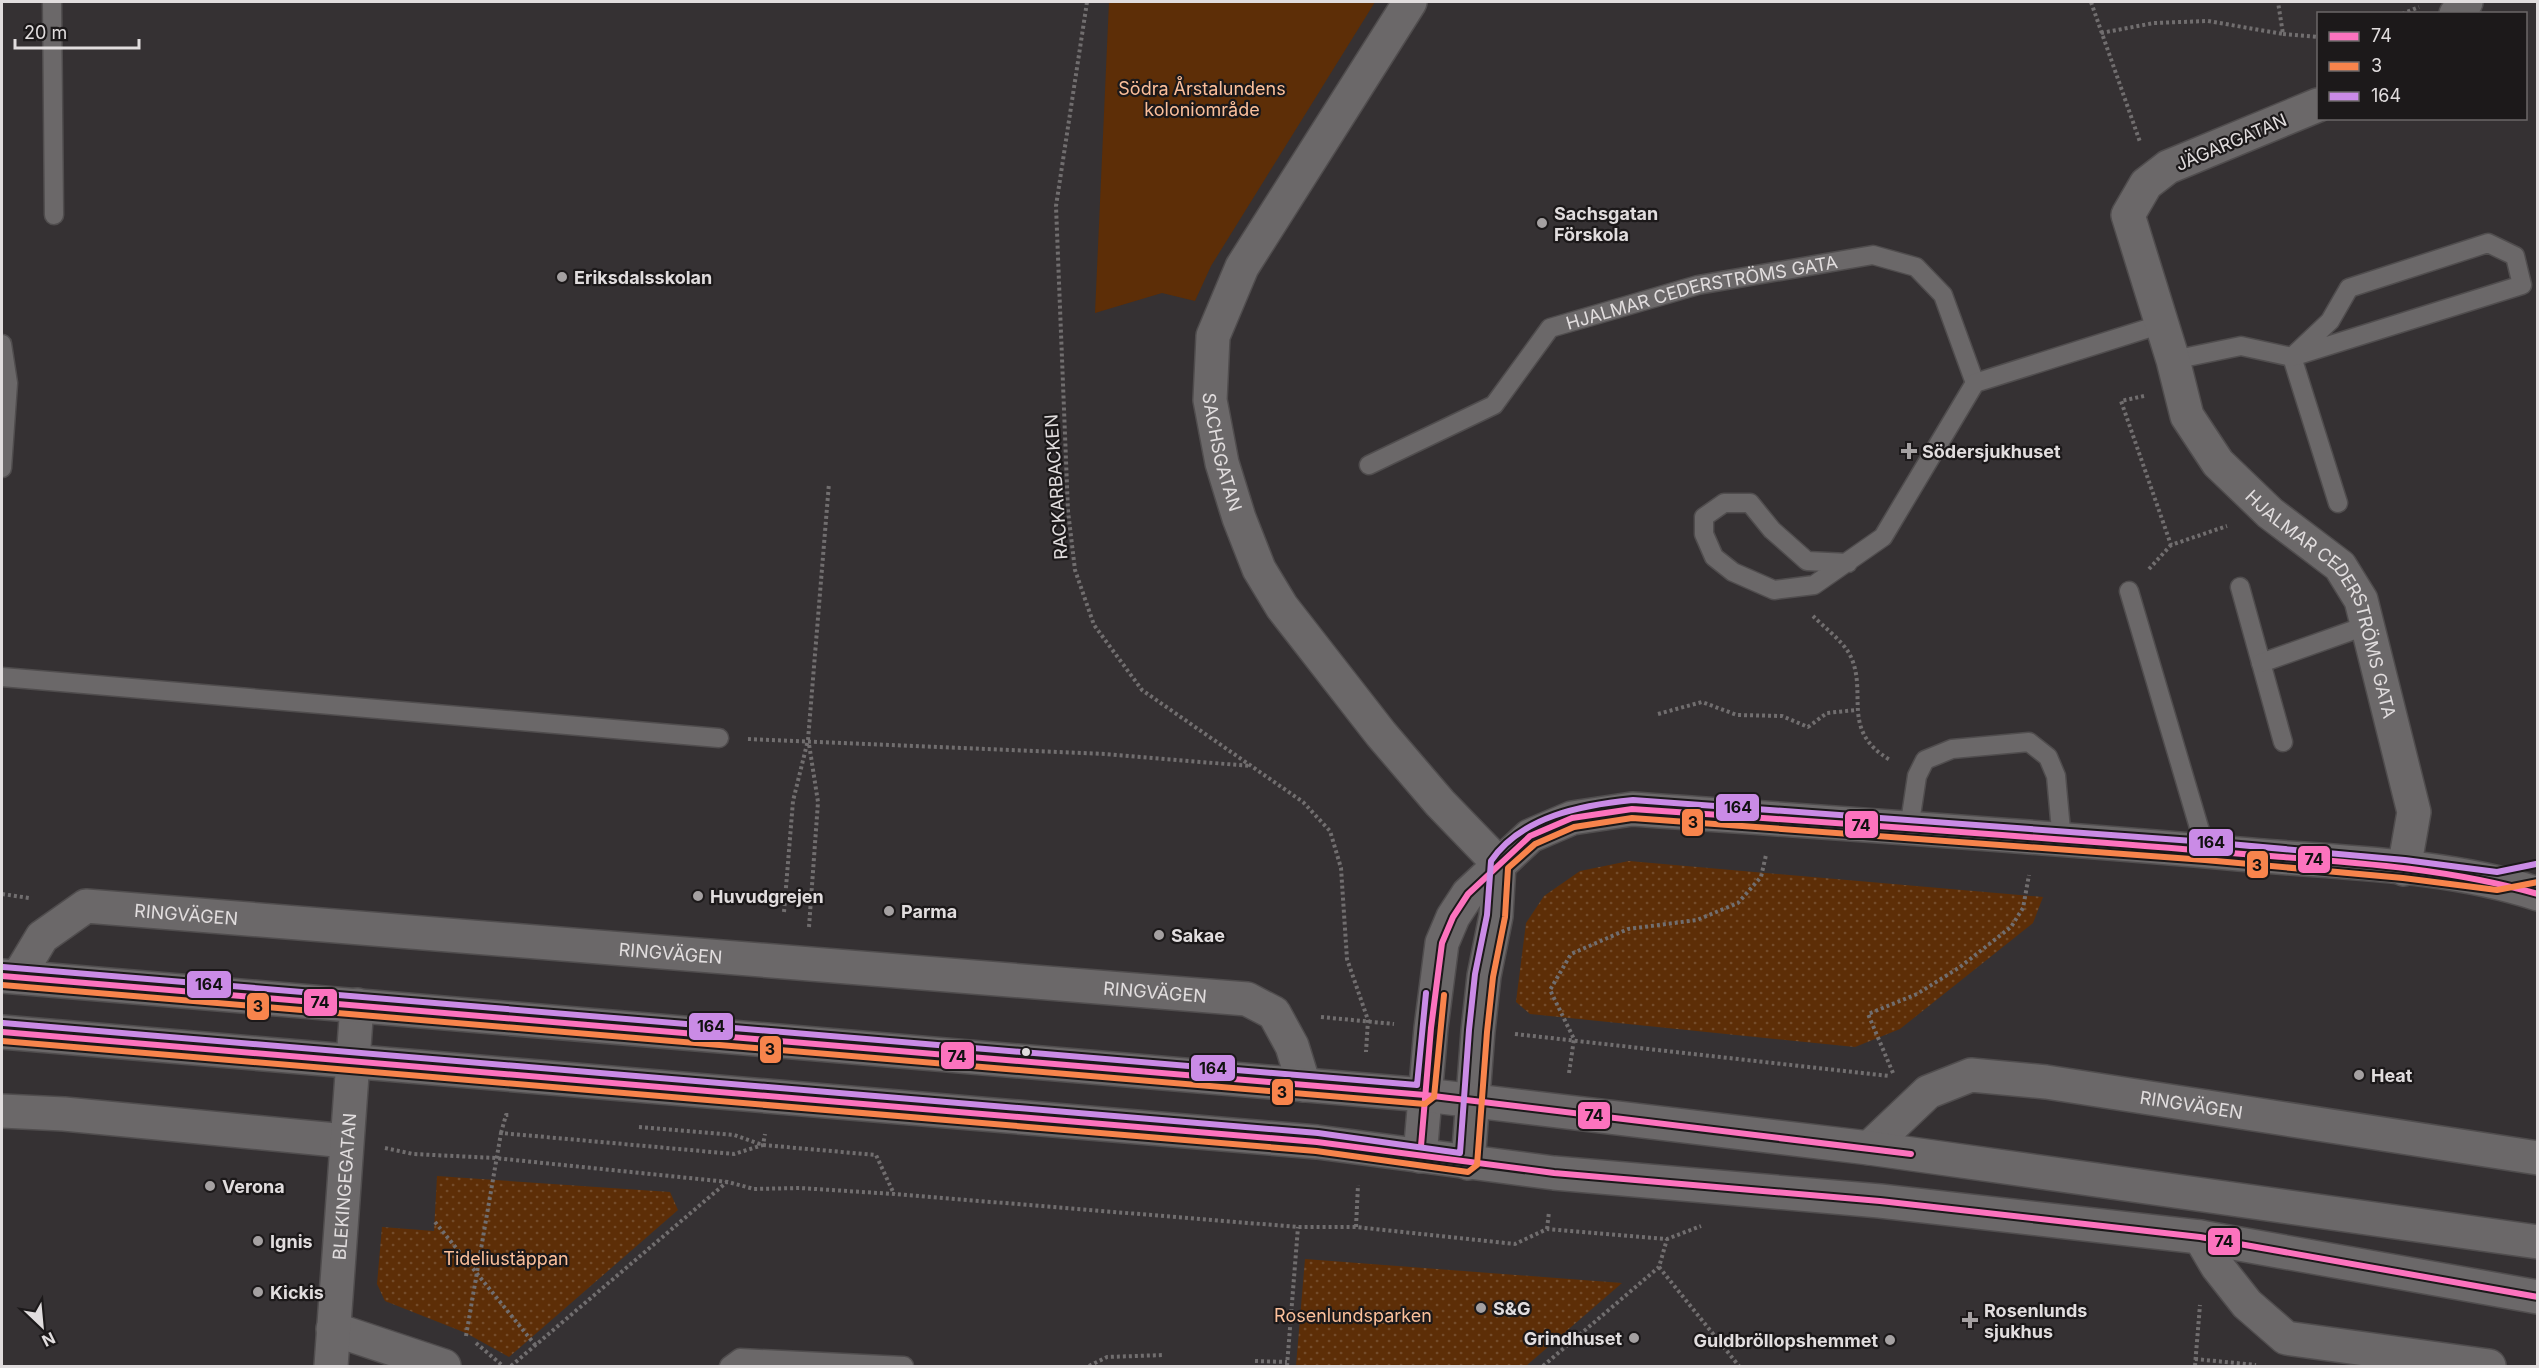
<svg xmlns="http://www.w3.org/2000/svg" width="2539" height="1368" font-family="Inter,sans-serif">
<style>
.green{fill:#5d2e07}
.park{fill:url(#park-dots)}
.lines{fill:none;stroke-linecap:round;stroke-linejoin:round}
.service-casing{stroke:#504d4e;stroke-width:21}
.minor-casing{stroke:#504d4e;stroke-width:36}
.secondary-casing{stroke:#504d4e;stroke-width:36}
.path{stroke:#716e6f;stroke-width:4;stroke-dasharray:3 3;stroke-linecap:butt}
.service{stroke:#6b6869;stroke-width:18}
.minor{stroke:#6b6869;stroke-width:33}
.secondary{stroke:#6b6869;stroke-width:33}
.bus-1-casing{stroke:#1c191a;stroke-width:10}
.bus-2-casing{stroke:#1c191a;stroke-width:10}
.bus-3-casing{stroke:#1c191a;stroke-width:10}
.bus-1{stroke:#fc73be;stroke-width:6}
.bus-2{stroke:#f8844c;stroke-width:6}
.bus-3{stroke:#ca8be6;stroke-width:6}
.poi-dot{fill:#a5a1a2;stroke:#1c191a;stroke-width:2}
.bus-dot{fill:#e1ddde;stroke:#1c191a;stroke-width:2}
.labels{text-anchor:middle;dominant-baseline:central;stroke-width:4.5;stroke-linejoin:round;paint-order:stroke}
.park-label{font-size:18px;fill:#fcc09b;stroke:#1c191a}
.street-label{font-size:18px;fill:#e1ddde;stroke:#1c191a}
.poi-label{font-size:18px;font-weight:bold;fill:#e1ddde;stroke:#1c191a;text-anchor:start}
.line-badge{stroke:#1c191a;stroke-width:2}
.pale-badge-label{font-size:16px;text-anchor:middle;font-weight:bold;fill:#111}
</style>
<defs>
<pattern id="park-dots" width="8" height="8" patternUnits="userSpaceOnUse" patternTransform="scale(1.5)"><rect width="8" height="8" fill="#5d2e07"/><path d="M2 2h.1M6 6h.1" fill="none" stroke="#744c2b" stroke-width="1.8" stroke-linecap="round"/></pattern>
</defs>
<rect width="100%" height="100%" fill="#353133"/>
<path class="green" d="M1109 2H1375L1211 266 1195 301 1162 293 1095 313Z"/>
<g class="park">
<path d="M1629 861 2043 897 2033 923 1900 1029 1855 1047 1530 1014 1516 1002 1526 923 1544 896 1580 871Z"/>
<path d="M437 1176 670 1192 678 1210 509 1357 466 1333 385 1301 377 1284 382 1227 434 1231Z"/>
<path d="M1305 1259 1622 1283 1526 1366H1296Z"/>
</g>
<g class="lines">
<defs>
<g id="service">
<path d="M52 2 54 215"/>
<path d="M2 344 8 383 2 468"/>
<path d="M2292 357 2338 503"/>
<path d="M2173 360 2241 346 2292 357 2522 285 2515 256 2488 243 2349 288 2330 321 2292 357"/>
<path id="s1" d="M1369 465 1494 405 1550 328 1698 285 1873 255 1916 267 1943 295 1975 383"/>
<path d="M1848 563 1807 561 1772 530 1750 503H1724L1704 517V534L1714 557 1733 572 1774 590 1814 585 1883 537 1975 383 2162 324"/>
<path d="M2240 587 2283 742"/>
<path d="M2129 591 2206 851"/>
<path d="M2261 663 2368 625"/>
<path d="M2 677 719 738"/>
<path d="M1909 829 1917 776 1925 760 1952 749 2029 742 2048 757 2056 776 2062 841"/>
<path d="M729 1366 740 1358 904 1366"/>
</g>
<g id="minor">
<path id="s2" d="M1410 2 1242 267 1213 336 1210 400 1222 463 1239 518 1259 569 1282 607 1381 734 1440 803 1499 864"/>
<path d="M2456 14 2466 2"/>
<path id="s3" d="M2318 105 2168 167 2146 184 2128 215 2173 360 2187 416 2218 463 2270 513 2340 566 2361 600 2414 812 2404 869"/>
<path id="s4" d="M18 977 42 937 86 906 1247 999 1274 1013 1292 1046 1304 1085"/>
<path d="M2 1111 64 1114 346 1141"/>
<path id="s5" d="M1869 1148 1928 1092 1971 1075 2046 1082 2538 1158"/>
<path d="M1420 1156 1431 1028 1442 943 1453 917 1468 894 1530 836 1572 818 1632 809C1835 823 2037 836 2239 854 2338 863 2443 863 2538 894"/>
<path d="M1468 1163 1478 1031 1484 976 1496 916 1499 864"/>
<path d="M2200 1237 2217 1266 2247 1304 2286 1338 2489 1366"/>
<path d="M333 1329 444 1366"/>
<path id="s6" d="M331 1366 357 1005"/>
</g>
<g id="secondary">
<path d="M2 976 1425 1095 1869 1148 2538 1242"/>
<path d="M2 1032 1317 1142 1554 1173 1880 1201 2200 1237 2538 1297"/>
</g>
</defs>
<use href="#service" class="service-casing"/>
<use href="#minor" class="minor-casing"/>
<use href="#secondary" class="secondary-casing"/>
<g class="path">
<path d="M1087 2 1056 206 1068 511 1075 570 1094 625 1142 690 1303 802 1330 831 1341 868 1347 959 1368 1020 1366 1052"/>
<path d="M2091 2 2140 142"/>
<path d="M2402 14 2419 7"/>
<path d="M2101 33 2154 23 2208 21 2283 34 2278 2"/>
<path d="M2283 34 2318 37"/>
<path d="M2144 396 2121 401 2171 545 2227 526"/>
<path d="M2149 569 2171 545"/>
<path d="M1813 616C1824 627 1841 640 1849 653 1870 692 1838 729 1890 760"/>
<path d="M1658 714 1702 702 1737 715 1782 716 1808 727 1827 713 1856 710"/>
<path d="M748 739 1105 754 1250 766"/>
<path d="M2 894 29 898"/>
<path d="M784 912 793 801 808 740 829 483"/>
<path d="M809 927 818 802 809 744"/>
<path d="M1321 1017 1394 1024"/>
<path d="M1515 1034 1889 1076"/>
<path d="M1569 1073 1574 1039 1550 990 1571 954 1628 929 1697 920 1738 903 1761 877 1766 855"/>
<path d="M1893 1073 1868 1014 1917 994 1960 967 2011 927 2023 908 2029 875"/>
<path d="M639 1127 734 1135 763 1145 876 1155 894 1194"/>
<path d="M501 1133 506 1115H509"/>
<path d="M385 1148 413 1154 495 1158 728 1182 754 1189 800 1188 894 1194 1298 1227H1356L1515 1244 1547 1229 1667 1239 1701 1226"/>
<path d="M435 1222 536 1346"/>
<path d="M1356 1227 1358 1185"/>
<path d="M1547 1229 1549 1212"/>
<path d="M1659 1267 1739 1366"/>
<path d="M466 1336 501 1133 734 1154 763 1145 765 1134"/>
<path d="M476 1343 503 1366"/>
<path d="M2195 1359 2256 1365"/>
<path d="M1255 1361 1287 1362"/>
<path d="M511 1366 727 1182"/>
<path d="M1089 1366 1107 1357 1164 1355"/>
<path d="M1287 1366 1298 1227"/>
<path d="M1543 1366 1659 1267 1667 1239"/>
<path d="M2195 1366 2200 1305"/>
</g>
<use href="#service" class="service"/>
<use href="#minor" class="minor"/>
<use href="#secondary" class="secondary"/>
<defs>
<g id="bus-1">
<path d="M2 976 1425 1095 1911 1154"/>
<path d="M2 1032 1317 1142 1554 1173 1880 1201 2200 1237 2538 1297"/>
<path d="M1421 1146 1431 1028 1442 943 1453 917 1468 894 1530 836 1572 818 1632 809C1824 822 2016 835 2207 851 2318 861 2430 863 2538 894"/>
</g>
<g id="bus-2">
<path d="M2 985 1425 1104 1434 1097 1444 995"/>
<path d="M2 1041 1316 1151 1468 1172 1477 1165 1487 1032 1493 977 1505 917 1508 868 1535 844 1574 827 1632 818 2205 860 2403 878 2497 890 2538 882"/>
</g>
<g id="bus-3">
<path d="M3 967 1417 1085 1426 993"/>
<path d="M3 1023 1318 1133 1460 1153 1469 1030 1475 974 1487 915 1491 861C1522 816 1582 805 1633 800L2207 842 2405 860 2497 872 2536 864"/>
</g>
</defs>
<use href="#bus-1" class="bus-1-casing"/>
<use href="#bus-2" class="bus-2-casing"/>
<use href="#bus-3" class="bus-3-casing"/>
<use href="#bus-1" class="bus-1"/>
<use href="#bus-2" class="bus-2"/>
<use href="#bus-3" class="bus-3"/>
</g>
<g class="poi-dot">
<circle cx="1542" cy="223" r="6"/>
<circle cx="562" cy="277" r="6"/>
<path d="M1906 442h6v6h6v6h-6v6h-6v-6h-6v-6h6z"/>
<circle cx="698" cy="896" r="6"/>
<circle cx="889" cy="911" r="6"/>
<circle cx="1159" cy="935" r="6"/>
<circle cx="2359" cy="1075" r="6"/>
<circle cx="210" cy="1186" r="6"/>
<circle cx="258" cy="1241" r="6"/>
<circle cx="258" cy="1292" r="6"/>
<circle cx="1481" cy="1308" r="6"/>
<path d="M1967 1311h6v6h6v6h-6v6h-6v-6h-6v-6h6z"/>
<circle cx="1634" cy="1338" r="6"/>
<circle cx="1890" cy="1340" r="6"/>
</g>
<circle class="bus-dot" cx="1026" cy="1052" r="5"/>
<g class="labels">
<g class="park-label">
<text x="1202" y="88">Södra Årstalundens<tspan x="1202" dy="21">koloniområde</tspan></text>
<text x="506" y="1258">Tideliustäppan</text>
<text x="1353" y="1315">Rosenlundsparken</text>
</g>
<g class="street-label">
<text transform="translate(2231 142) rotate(-23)">JÄGARGATAN</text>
<text stroke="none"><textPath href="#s1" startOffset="390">HJALMAR CEDERSTRÖMS GATA</textPath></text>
<text stroke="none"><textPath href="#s2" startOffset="506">SACHSGATAN</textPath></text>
<text transform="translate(1056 487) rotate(-94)">RACKARBACKEN</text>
<text stroke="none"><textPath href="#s3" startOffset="674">HJALMAR CEDERSTRÖMS GATA</textPath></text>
<text stroke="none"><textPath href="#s4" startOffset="201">RINGVÄGEN</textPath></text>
<text stroke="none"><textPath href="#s4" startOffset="687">RINGVÄGEN</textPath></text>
<text stroke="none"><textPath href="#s4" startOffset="1173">RINGVÄGEN</textPath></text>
<text stroke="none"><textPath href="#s5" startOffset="350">RINGVÄGEN</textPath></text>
<text stroke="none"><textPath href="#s6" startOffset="180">BLEKINGEGATAN</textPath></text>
</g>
<g class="poi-label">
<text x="1554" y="213">Sachsgatan<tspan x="1554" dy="21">Förskola</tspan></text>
<text x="574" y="277">Eriksdalsskolan</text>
<text x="1922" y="451">Södersjukhuset</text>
<text x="710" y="896">Huvudgrejen</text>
<text x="901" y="911">Parma</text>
<text x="1171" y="935">Sakae</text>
<text x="2371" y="1075">Heat</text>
<text x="222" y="1186">Verona</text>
<text x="270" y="1241">Ignis</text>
<text x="270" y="1292">Kickis</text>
<text x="1493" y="1308">S&amp;G</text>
<text x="1984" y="1310">Rosenlunds<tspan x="1984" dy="21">sjukhus</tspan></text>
<text x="1622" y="1338" text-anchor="end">Grindhuset</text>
<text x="1878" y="1340" text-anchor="end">Guldbröllopshemmet</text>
</g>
</g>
<g class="line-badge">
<rect x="1715" y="793" width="45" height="29" rx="6" fill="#ca8be6"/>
<rect x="1681" y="808" width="23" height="29" rx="6" fill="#f8844c"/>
<rect x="1844" y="810" width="35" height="29" rx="6" fill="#fc73be"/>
<rect x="2188" y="828" width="46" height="29" rx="6" fill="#ca8be6"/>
<rect x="2297" y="845" width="34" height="29" rx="6" fill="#fc73be"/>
<rect x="2246" y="850" width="23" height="29" rx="6" fill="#f8844c"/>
<rect x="186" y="970" width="46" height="29" rx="6" fill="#ca8be6"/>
<rect x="303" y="988" width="35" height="29" rx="6" fill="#fc73be"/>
<rect x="246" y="992" width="24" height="29" rx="6" fill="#f8844c"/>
<rect x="688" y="1012" width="46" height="29" rx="6" fill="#ca8be6"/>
<rect x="759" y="1035" width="23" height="29" rx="6" fill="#f8844c"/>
<rect x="940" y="1041" width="35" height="29" rx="6" fill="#fc73be"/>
<rect x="1190" y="1054" width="46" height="28" rx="6" fill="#ca8be6"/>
<rect x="1271" y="1078" width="23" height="28" rx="6" fill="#f8844c"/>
<rect x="1577" y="1101" width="34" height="29" rx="6" fill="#fc73be"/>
<rect x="2207" y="1227" width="34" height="29" rx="6" fill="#fc73be"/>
</g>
<g class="pale-badge-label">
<text x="1738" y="813">164</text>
<text x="1693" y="828">3</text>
<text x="1861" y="831">74</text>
<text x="2211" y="848">164</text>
<text x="2314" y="865">74</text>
<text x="2257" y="871">3</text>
<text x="209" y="990">164</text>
<text x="320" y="1008">74</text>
<text x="258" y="1012">3</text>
<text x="711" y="1032">164</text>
<text x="770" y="1055">3</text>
<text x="957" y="1062">74</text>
<text x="1213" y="1074">164</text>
<text x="1282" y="1098">3</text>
<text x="1594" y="1121">74</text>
<text x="2224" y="1247">74</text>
</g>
<rect width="2539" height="1368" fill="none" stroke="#e1ddde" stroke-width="6"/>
<rect x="2317" y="12" width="210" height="108" fill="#1c191a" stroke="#6b6768" stroke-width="1.5"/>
<rect x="2329" y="32" width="30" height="9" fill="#fc73be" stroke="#6b6768" stroke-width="1.5"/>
<text x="2371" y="42" font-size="18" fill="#e1ddde">74</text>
<rect x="2329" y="62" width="30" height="9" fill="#f8844c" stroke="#6b6768" stroke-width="1.5"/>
<text x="2371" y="72" font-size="18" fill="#e1ddde">3</text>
<rect x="2329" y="92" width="30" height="9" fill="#ca8be6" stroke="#6b6768" stroke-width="1.5"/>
<text x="2371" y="102" font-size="18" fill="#e1ddde">164</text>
<g transform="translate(42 1326) rotate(154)" stroke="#1c191a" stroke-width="4.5" paint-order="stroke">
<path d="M0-4.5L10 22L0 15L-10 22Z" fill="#e1ddde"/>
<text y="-9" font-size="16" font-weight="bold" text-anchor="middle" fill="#e1ddde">N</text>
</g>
<path d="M15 39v9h124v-9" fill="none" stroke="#e1ddde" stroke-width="3"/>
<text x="24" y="39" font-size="18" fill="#e1ddde" stroke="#1c191a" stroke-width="4.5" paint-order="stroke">20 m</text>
</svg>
